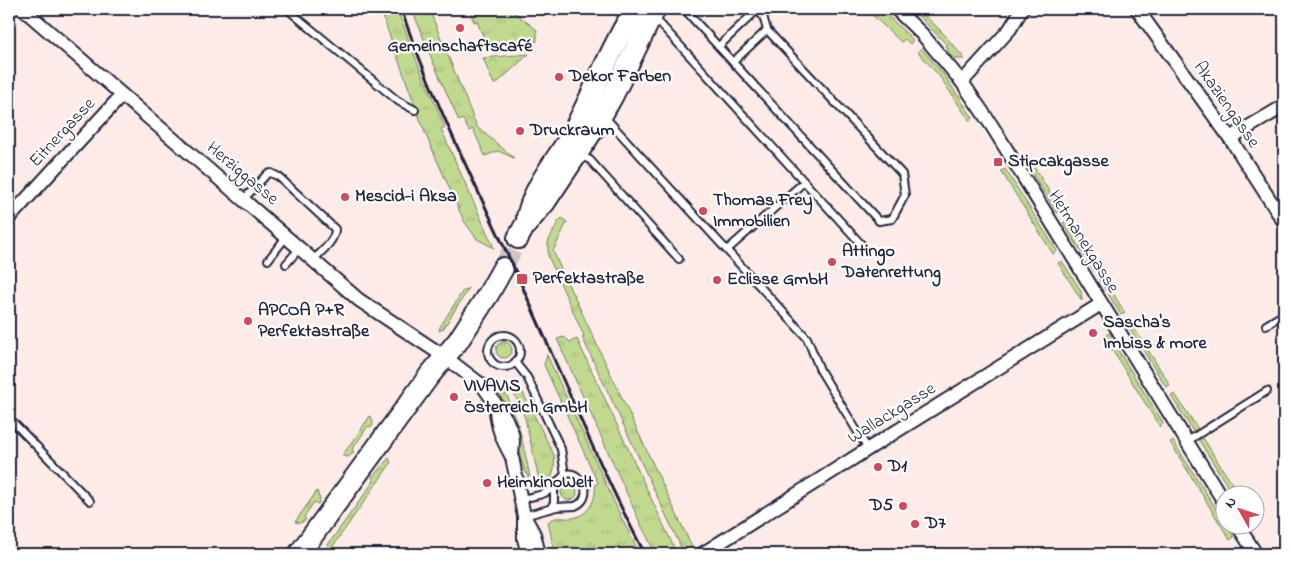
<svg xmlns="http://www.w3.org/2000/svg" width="1293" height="563" font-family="'Indie Flower',sans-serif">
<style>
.grass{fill:url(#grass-tufts);stroke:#727e65}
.forest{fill:url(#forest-crowns);stroke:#727e65}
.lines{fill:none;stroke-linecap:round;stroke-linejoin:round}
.primary-tunnel{stroke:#d1c3c5;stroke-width:20;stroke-dasharray:20 10;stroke-linecap:butt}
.service-casing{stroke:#22223b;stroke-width:10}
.minor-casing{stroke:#22223b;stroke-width:16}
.primary-casing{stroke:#22223b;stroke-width:24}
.service{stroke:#fff;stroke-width:6}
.minor{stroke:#fff;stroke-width:12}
.primary{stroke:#fff;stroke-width:20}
.rail{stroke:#22223b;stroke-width:3}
.poi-dot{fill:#d1495b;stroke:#fff;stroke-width:2}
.labels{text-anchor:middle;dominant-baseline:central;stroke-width:4.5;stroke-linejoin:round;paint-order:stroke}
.poi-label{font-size:18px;font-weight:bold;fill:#22223b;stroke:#fff;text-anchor:start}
.street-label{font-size:18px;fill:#22223b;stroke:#fff}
</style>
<defs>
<pattern id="grass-tufts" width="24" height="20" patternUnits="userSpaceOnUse" patternTransform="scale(1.25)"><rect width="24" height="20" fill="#c1d98f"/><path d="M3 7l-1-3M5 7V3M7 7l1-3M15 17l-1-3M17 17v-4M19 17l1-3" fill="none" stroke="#a6ba7c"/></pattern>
<pattern id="forest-crowns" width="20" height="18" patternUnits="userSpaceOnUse" patternTransform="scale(1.25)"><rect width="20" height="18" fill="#c1d98f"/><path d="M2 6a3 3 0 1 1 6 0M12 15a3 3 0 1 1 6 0" fill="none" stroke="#a6ba7c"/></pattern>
</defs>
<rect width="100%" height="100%" fill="#fdebe8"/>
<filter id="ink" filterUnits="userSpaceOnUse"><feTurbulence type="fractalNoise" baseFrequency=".02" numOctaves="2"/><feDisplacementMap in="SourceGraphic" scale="10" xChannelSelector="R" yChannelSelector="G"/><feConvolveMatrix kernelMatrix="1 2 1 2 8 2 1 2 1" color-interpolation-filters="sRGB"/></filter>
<g filter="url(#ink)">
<g class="grass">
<path d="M380 9H397L419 67 445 127 441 129 494 248 477 239 464 221 425 133Z"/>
<path d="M412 9H429L477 127 514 158 498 151 485 156 473 129 469 131 463 119 459 121 433 62Z"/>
<path d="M469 9H510L537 30V41L486 51 482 41 484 39 477 21 474 22Z"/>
<path d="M866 9H881L913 40 910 44 905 39 901 42Z"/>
<path d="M912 9H918L941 31 965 59H955L949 54 946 44Z"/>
<path d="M921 48 944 75 973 118 969 120 940 77 918 52Z"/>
<path d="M1027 156 1061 210 1057 213 1023 159Z"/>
<path d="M1005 169 1057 251 1053 254 1001 171Z"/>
<path d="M562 218 567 222 553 251 572 293 575 295V298L692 547 685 552 682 549 582 337 584 336 548 256V242L559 220H561Z"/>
<path d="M1068 220 1098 268 1094 271 1063 223Z"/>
<path d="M1062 261 1081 291 1082 301 1058 263Z"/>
<path d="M1103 277 1125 313 1121 315 1099 279Z"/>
<path d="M469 288 443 329 439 331 440 327 462 292Z"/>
<path d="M1130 321 1170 385 1166 387 1126 323Z"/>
<path d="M1111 332V339L1162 421 1163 424 1160 427 1106 340V335Z"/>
<path d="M564 337 570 342 577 339 677 554H656L642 527 557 339Z"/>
<circle cx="504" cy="350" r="8"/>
<path d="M547 355 622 519 640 554H555L548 522C556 515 562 519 572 518 588 516 597 500 595 485L598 483 544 365Z"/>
<path d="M494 381C516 394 524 452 530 476L528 477C518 459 517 439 512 420 507 406 500 393 490 382Z"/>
<path d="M518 383 554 455C556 465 553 484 541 488L525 418 512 388Z"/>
<path d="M1175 394 1198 429 1193 431 1171 396Z"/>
<path d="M370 416C373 420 374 423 372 427L368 426 352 450 354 453 348 457 342 456Z"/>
<path d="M1203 438 1239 495H1233L1199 440Z"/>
<path d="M1173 441 1234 537 1230 540 1170 442Z"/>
<path d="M389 458 391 463 331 549 327 546 374 481 372 477Z"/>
<circle cx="569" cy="492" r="8"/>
<path d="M317 491 320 500 318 504 314 502 304 517 306 520 300 523 295 522Z"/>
</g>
<path class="forest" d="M529 54 495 85 492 80 483 58Z"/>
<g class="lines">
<path class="primary-tunnel" d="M503 268 518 238"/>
<defs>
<g id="service">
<path d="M287 9 398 101 415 110"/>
<path d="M684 9 879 221 892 219 905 195 902 174 767 30 763 16 755 9"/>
<path d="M654 17 862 245"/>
<path d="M719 46 757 10"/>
<path d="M733 62 767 30"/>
<path d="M605 117 807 338 820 370 868 449"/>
<path d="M580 155 590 160 679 259"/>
<path d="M244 199 267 174 271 173 279 177 335 229C335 241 321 252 313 260"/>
<path d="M727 250 804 182"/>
<path d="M268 260 287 236"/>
<path d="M286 264 300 248"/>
<path d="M1266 325 1284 314"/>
<circle cx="504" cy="351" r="16"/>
<path d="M515 362 527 377 561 449 565 475"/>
<path d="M9 418 90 501"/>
<path d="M1186 442 1267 391"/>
<path d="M521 499C529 497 540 496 547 492 558 486 565 462 581 480 585 484 586 490 585 495 584 500 580 504 575 506L556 507 524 516"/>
<path d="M550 509 554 503V486"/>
</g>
<g id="minor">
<path d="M23 9 359 300 445 357 483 386 506 419 512 433 513 441 512 457 524 516V539L528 554"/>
<path d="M896 9 922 34 962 82 992 126 1226 505"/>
<path d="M1137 9 1230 138 1284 222"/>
<path d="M962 82 1010 29 1022 9"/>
<path d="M1230 138 1284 106"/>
<path d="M9 218 122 95"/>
<path d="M496 407C496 426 503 441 512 457"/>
<path d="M524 516 534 534 539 554"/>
<path d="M1238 526 1256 554"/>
<path d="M702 554 868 449 1101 304"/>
</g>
<g id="primary">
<path d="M527 217C536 181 557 161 574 130 595 90 611 47 635 9"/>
<path d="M518 238 524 227 545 202 595 127 613 95 655 9"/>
<path d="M299 554 429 376 458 341 489 293 503 268"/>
</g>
</defs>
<use href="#service" class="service-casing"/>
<use href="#minor" class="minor-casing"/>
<use href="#primary" class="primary-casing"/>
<use href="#service" class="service"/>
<use href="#minor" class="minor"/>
<use href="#primary" class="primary"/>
<path class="rail" d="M401 9C433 101 478 190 519 279 560 371 598 465 645 554"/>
</g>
</g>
<g class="poi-dot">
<circle cx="460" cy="28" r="5"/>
<circle cx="559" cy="77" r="5"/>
<circle cx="520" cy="131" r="5"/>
<rect x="993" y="157" width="10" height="10" rx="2.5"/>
<circle cx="345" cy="197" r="5"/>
<circle cx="703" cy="211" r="5"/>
<circle cx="832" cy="262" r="5"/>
<rect x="516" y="273" width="12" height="12" rx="2.5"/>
<circle cx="717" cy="280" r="5"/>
<circle cx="248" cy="321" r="5"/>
<circle cx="1093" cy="333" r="5"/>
<circle cx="454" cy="397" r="5"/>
<circle cx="878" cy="467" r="5"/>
<circle cx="487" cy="483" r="5"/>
<circle cx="903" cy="506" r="5"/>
<circle cx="915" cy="524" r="5"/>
</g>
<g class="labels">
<g class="poi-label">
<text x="460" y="47" text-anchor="middle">Gemeinschaftscafé</text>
<text x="569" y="77">Dekor Farben</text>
<text x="530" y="131">Druckraum</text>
<text x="1008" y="162">Stipcakgasse</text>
<text x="355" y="197">Mescid-i Aksa</text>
<text x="713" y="201">Thomas Frey<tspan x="713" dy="21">Immobilien</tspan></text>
<text x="842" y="252">Attingo<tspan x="842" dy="21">Datenrettung</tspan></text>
<text x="533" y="279">Perfektastraße</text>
<text x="727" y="280">Eclisse GmbH</text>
<text x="258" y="311">APCOA P+R<tspan x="258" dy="21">Perfektastraße</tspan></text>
<text x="1103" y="323">Sascha's<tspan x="1103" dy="21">Imbiss &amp; more</tspan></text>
<text x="464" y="387">VIVAVIS<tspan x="464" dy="21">Österreich GmbH</tspan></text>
<text x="888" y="467">D1</text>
<text x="497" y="483">HeimkinoWelt</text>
<text x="893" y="506" text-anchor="end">D5</text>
<text x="925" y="524">D7</text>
</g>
<g class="street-label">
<text transform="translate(1226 105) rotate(55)">Akaziengasse</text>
<text transform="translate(63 133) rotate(-47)">Eitnergasse</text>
<text transform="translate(242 174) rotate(40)">Herziggasse</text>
<text transform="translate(1083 242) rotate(58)">Hetmanekgasse</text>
<text transform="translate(892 414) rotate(-32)">Wallackgasse</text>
</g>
</g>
<rect width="1293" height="563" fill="none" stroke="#fff" stroke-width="30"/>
<rect x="15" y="15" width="1263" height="533" fill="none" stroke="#22223b" stroke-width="2" filter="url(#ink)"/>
<g transform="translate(1240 510) rotate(309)"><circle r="24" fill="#ffffff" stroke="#a7a7b1"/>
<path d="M0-4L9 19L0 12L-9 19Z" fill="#d1495b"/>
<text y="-8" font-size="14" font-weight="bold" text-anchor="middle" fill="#22223b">N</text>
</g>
</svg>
